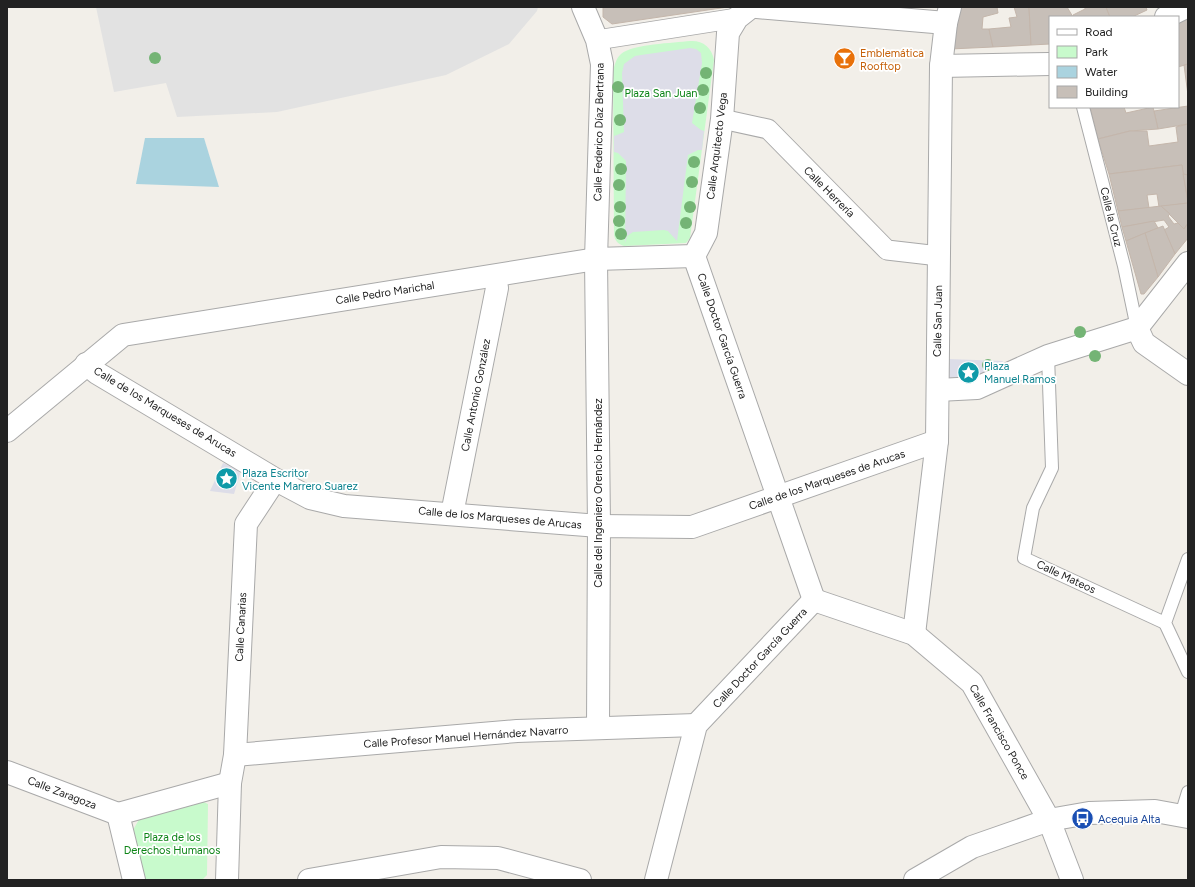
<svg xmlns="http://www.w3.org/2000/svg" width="1195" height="887" font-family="Figtree,sans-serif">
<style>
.park{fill:#c8facc}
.parking{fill:#e2e2e2}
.plaza{fill:#dddde8}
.water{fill:#aad3df}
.building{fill:#c7bfb8;stroke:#c4b6ab}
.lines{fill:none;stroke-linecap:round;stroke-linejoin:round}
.service-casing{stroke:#a9a9a9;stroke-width:14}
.pedestrian-casing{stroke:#a9a9a9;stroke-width:21}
.minor-casing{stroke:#a9a9a9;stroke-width:24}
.tertiary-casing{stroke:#a9a9a9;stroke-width:24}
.service{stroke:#fff;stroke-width:12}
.pedestrian{stroke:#fff;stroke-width:19}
.minor{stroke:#fff;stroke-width:22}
.tertiary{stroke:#fff;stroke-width:22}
.tree{fill:#74b475}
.labels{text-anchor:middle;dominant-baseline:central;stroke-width:3.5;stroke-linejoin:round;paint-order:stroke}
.food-label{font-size:11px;fill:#c56008;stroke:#fff;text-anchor:start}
.park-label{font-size:11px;fill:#0c8416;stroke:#fff}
.street-label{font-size:11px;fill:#222;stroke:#fff}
.culture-label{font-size:11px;fill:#0d838f;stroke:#fff;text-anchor:start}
.transit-label{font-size:11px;fill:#164399;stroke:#fff;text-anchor:start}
</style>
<rect width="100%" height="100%" fill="#f2efe9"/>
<g class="park">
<path d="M690 41C702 40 712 47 714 60L690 238 686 243 624 246C618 244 615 241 614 235L613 70C615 65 616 58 621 54 632 44 674 43 690 41Z"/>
<path d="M197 799 208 804 207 875 202 880H144L132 832 142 814Z"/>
</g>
<path class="parking" d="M96 7H538L537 11 509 44 446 75 277 112 177 117 166 83 114 92Z"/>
<g class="plaza">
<path d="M690 48 696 49 701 53 702 63 692 123 701 130 704 131 702 150H698L688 155 677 241 668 231 664 230 633 232 627 236 625 243 626 161 618 153 614 152V136L617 135 624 132 622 73 624 64 635 56 641 55Z"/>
<path d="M949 359 1003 361 1000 366 976 379 951 381 948 377Z"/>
<path d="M223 463 239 469 240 474 234 494 210 491Z"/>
</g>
<path class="water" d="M145 138H204L219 187 136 184Z"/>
<g class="building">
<path d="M603 7H728L612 24 603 17Z"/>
<path d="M956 7H997L998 13 983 17 982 29H989L993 47 950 49Z"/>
<path d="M1014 7H1029L1031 45 993 47 989 29 1011 27 1009 18 1017 17Z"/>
<path d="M1029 7H1067L1073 17H1050V44L1031 45Z"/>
<path d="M1085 7H1106L1110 17H1073V15L1085 9Z"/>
<path d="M1106 7H1146L1147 10 1132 17H1110Z"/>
<path d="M1188 13V64L1178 67V18Z"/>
<path d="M1188 64V95L1184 65Z"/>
<path d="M1188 106V124L1158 129 1154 111Z"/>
<path d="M1090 107H1124L1126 113 1153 107 1158 129 1130 131 1098 139Z"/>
<path d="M1188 124V175L1183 174 1182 165 1109 174 1098 139 1130 131H1147L1149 146 1178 142 1176 127Z"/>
<path d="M1182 165 1188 203 1159 207 1157 194 1147 195 1149 208 1118 211 1109 174Z"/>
<path d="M1183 174 1188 175V200Z"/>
<path d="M1188 203V223L1184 229 1161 206Z"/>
<path d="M1161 206 1170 214 1168 216 1174 224 1178 223 1184 229 1188 223V238L1175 254 1164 230 1169 227 1164 220 1122 227 1118 211Z"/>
<path d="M1154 221 1158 228 1126 241 1122 227Z"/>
<path d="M1163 226 1175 254 1158 277 1145 233Z"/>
<path d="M1145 233 1158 277 1144 294H1141L1126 241Z"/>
</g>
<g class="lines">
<defs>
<g id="service">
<path d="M1083 107 1124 266 1137 328"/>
<path d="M1048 356 1052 468 1033 508 1024 558 1165 623"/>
<path d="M1188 559 1165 623 1188 672"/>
<path d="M1181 815 1188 792"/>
</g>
<g id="pedestrian">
<path d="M597 40 737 18"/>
<path d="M722 119 768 129 887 250 939 256"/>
</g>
<g id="minor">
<path d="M757 7 946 23"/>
<path d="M1166 17 1186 7"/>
<path d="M941 66 1050 64"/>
<path d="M694 256 814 600"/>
<path d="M1137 328 1188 263"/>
<path d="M1137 328 1144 343 1188 374"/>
<path d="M938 390 977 388 1048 356 1137 328"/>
<path d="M452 514 497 288 495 276"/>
<path d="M814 600 914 634 972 683 1049 820 1072 880"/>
<path d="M914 634 937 441 941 66 946 23 950 7"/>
<path d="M598 727 599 526 692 527 937 441"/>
<path d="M235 755 517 731 696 725"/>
<path d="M7 772 118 814"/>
<path d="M118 814 230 783"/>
<path d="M118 814 134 880"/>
<path d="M656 880 696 725 814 600"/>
<path d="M915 880 972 847 1049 820 1089 813 1155 811 1188 817"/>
</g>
<g id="tertiary">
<path d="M86 364 97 373 278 481 310 498 344 506 599 526 596 259 602 64 597 40 583 7"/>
<path d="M7 431 123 335 596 259 694 256 706 233 722 119 728 33 737 18 751 7"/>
<path d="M227 880 230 783 235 755 246 524 271 486 278 481"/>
<path d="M309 880 441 857 498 858 580 880"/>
</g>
</defs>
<use href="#service" class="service-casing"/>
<use href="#pedestrian" class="pedestrian-casing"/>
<use href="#minor" class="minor-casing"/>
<use href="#tertiary" class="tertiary-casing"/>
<use href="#service" class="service"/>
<use href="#pedestrian" class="pedestrian"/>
<use href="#minor" class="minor"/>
<use href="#tertiary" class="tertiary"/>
</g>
<g class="tree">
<circle cx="155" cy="58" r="6"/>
<circle cx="706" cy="73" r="6"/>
<circle cx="618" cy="87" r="6"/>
<circle cx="703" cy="90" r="6"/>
<circle cx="700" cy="108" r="6"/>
<circle cx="620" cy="120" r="6"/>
<circle cx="694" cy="162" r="6"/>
<circle cx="621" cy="169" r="6"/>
<circle cx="692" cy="182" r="6"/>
<circle cx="619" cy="185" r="6"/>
<circle cx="620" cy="207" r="6"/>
<circle cx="690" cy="207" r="6"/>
<circle cx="619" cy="221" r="6"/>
<circle cx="686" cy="223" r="6"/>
<circle cx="621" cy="234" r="6"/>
<circle cx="1080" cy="332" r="6"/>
<circle cx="1095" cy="356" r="6"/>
<circle cx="988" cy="365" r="6"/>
</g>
<defs>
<symbol id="bar-disc" viewBox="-11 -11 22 22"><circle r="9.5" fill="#e8710a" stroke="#fff"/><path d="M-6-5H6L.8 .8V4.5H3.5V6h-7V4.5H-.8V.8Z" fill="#fff"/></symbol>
<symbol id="sight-disc" viewBox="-11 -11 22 22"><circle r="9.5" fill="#0f9aa8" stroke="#fff"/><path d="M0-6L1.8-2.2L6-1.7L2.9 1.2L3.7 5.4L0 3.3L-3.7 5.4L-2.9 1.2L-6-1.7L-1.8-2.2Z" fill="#fff"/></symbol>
<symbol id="bus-disc" viewBox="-11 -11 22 22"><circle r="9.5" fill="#1a4fb4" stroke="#fff"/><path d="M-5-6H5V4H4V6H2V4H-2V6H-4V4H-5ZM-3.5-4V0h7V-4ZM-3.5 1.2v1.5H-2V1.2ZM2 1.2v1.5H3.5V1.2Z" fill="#fff"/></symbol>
</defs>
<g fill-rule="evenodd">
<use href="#bar-disc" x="832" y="46" width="25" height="25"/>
<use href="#sight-disc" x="956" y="360" width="25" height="25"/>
<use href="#sight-disc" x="214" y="466" width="25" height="25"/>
<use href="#bus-disc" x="1070" y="806" width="25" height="25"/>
</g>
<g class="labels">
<g class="food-label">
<text x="860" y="53">Emblemática<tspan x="860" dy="13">Rooftop</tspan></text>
</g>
<g class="park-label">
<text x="661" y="93">Plaza San Juan</text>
<text x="172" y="837">Plaza de los<tspan x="172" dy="13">Derechos Humanos</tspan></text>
</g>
<g class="street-label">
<text transform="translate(599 132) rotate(-89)">Calle Federico Díaz Bertrana</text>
<text transform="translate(717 146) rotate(-83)">Calle Arquitecto Vega</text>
<text transform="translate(829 192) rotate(45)">Calle Herrería</text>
<text transform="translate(1111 217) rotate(76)">Calle la Cruz</text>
<text transform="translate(385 293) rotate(-9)">Calle Pedro Marichal</text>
<text transform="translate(938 321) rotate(-89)">Calle San Juan</text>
<text transform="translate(722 336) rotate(71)">Calle Doctor García Guerra</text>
<text transform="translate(476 395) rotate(-79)">Calle Antonio González</text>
<text transform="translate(165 412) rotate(31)">Calle de los Marqueses de Arucas</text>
<text transform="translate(827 480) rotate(-19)">Calle de los Marqueses de Arucas</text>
<text transform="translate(598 493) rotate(-90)">Calle del Ingeniero Orencio Hernández</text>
<text transform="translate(500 518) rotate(5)">Calle de los Marqueses de Arucas</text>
<text transform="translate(1066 577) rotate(25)">Calle Mateos</text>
<text transform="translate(241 627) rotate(-87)">Calle Canarias</text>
<text transform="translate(760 658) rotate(-47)">Calle Doctor García Guerra</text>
<text transform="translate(999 732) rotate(60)">Calle Francisco Ponce</text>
<text transform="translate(466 737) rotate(-4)">Calle Profesor Manuel Hernández Navarro</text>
<text transform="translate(62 793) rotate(21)">Calle Zaragoza</text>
</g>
<g class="culture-label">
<text x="984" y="366">Plaza<tspan x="984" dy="13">Manuel Ramos</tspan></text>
<text x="242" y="473">Plaza Escritor<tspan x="242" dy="13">Vicente Marrero Suarez</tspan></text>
</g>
<g class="transit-label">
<text x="1098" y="819">Acequia Alta</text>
</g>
</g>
<rect width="1195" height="887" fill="none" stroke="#222222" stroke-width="16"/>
<rect x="1049" y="16" width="130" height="92" fill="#ffffff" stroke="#a7a7a7"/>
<rect x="1057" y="29" width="20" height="6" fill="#ffffff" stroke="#a7a7a7"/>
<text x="1085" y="36" font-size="12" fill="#222222">Road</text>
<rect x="1057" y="46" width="20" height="12" fill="#c8facc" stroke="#a7a7a7"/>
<text x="1085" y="56" font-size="12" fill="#222222">Park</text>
<rect x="1057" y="66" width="20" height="12" fill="#aad3df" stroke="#a7a7a7"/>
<text x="1085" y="76" font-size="12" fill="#222222">Water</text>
<rect x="1057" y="86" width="20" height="12" fill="#c7bfb8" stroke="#a7a7a7"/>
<text x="1085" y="96" font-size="12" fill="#222222">Building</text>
</svg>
